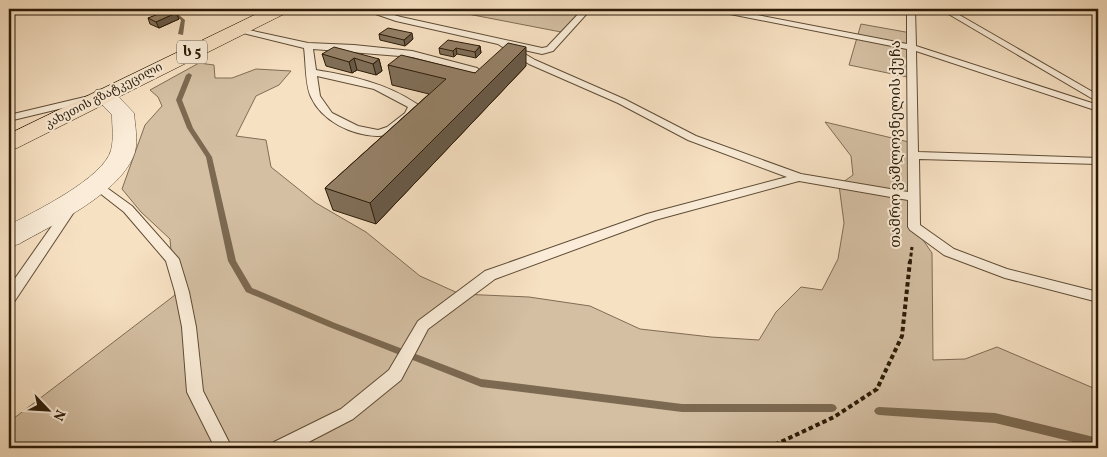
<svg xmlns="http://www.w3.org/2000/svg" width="1107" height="457" font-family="Vollkorn,'Noto Serif Georgian',serif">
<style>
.green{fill:#d4bfa3;stroke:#806c54}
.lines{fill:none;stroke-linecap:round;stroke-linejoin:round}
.stream{fill:#7c6951;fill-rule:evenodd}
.service-casing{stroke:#5e4c35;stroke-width:2}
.tertiary-casing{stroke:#5e4c35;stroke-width:1}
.trunk-casing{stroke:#2b1a06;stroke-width:1}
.path-far1{stroke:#2b1a06;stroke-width:3;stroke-dasharray:4 2.5;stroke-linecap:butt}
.path{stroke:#2b1a06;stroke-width:4;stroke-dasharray:4.5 3;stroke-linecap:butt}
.service{fill:#faecd8;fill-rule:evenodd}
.tertiary{fill:#faecd8;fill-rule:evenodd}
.trunk{fill:#f7e1c3;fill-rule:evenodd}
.wall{fill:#806f59;stroke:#2b1a06}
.shaded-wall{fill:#685a49;stroke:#2b1a06}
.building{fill:#958168;stroke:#2b1a06}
.labels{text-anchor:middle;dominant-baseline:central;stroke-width:4;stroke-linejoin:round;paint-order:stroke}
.far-street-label{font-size:12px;fill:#2b1a06;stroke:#faecd8}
.shield{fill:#faecd8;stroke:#695945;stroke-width:1}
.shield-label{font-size:14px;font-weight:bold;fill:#2b1a06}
.street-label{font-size:15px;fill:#2b1a06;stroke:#faecd8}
</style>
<rect width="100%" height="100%" fill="#f7e1c3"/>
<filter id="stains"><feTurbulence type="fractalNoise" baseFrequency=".004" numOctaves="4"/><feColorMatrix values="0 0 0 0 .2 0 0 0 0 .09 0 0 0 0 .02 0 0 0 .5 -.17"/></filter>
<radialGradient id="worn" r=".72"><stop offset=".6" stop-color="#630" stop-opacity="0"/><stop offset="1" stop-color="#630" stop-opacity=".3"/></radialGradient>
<g class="green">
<path d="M442 9H583L561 32Z"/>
<path d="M861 24 911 33 912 78 849 65Z"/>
<path d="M199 63 214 65 215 78H232L256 69 291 71 279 85 256 96 236 136 266 140 271 167 316 203 366 232 420 276 460 294 529 297 590 306 640 329 711 337 759 340 776 312 801 287 822 290 838 259 844 223 839 185 853 175 851 156 825 122 913 143 914 227 932 253 933 360 965 359 997 347 1098 390V448H9V422L175 295 170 239 141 212 122 189 145 125 162 106 158 97 150 90Z"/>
</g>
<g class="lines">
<g class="stream">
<path d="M167 9H172L185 20 183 35 178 34 181 20Z"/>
<path d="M189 73 192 75 182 100 193 128 212 157 236 261 252 288 335 323 481 379 682 404H832L835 405 837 408 835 411 832 412H682L481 387 329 327 246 292 228 261 206 157 187 128 176 100 186 75Z"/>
<path d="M879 407 995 413 1098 438V448L995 423 879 415 876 414 874 411 876 408Z"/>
</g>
<defs>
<g id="service">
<path d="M361 9H373L401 17 542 48 547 47 583 9H591L553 51 542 54 515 48 535 60 624 99 696 136 801 174 908 192 907 49 715 11 711 9H726L907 44V9H915L916 46 1098 105V111L916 51 918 152 1098 158V164L919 159 920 225 954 249 1007 269 1098 292V302L1005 278 944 255 910 230 908 227V200L799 181 655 220 495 279 428 329 401 380 353 419 297 448H272L274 442 341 409 389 370 418 321 485 271 647 214 787 177 688 140 618 103 529 64 498 44 396 21Z"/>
<path d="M940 9H949L1098 95V102Z"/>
<path d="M235 27 308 43 354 45 412 51 477 68 479 70 474 73 412 57 313 49 316 70C352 76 386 83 417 104L418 106C412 120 394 137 377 136 351 135 322 121 311 97 305 85 306 61 304 48L235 31ZM317 76 374 89 408 107 405 113 387 127 378 130 358 126 332 113 320 96Z"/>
<path d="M89 96 94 99 92 101 9 121V115Z"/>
<path d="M96 180 132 206 179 259 189 292 196 327 203 391 232 448H215L187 392 182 327 175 292 166 261 124 212 92 187 90 184 92 181Z"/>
<path d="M72 202 76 203 78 206 14 302 9 303V287L68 203Z"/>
</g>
<path id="tertiary" d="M104 89 112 90 134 113C135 125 138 140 135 152 122 193 54 224 19 244L9 247V225C34 212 104 178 111 150 114 139 112 126 112 115L93 95 96 90Z"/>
<path id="trunk" d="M267 9H289L286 13 17 148 9 150V134Z"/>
</defs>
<use href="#service" class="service-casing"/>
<use href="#tertiary" class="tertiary-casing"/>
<use href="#trunk" class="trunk-casing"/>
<path class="path-far1" d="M910 263 912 247"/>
<path class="path" d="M768 448 834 417 877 389 902 336 910 261"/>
<use href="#service" class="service"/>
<use href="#tertiary" class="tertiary"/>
<use href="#trunk" class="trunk"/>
</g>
<g class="wall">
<path d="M176 13 179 19 159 28 150 24 148 18 164 14Z"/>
<path d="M379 34 413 39 405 46 380 40Z"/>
<path d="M480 46 481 53 476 58 457 54 454 57 440 54 439 48Z"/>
<path d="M322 54 379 59 382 71 376 75 357 70 352 73 326 66Z"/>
<path d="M388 65 475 73 526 66 376 224 333 210 325 188 429 94 392 85Z"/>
</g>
<g class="shaded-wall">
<path d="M176 13 179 19 159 28 156 22Z"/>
<path d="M412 33 413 39 405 46 404 40Z"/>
<path d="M480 46 481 53 476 58 475 52Z"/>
<path d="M526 47V66L376 224 370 203Z"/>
<path d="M456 48 457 54 454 57 453 51Z"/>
<path d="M354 58 357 70 352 73 349 62Z"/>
<path d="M379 59 382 71 376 75 373 64Z"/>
</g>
<g class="building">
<path d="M171 11 176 13 156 22 148 18 161 13 164 14Z"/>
<path d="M388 28 412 33 404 40 379 34Z"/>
<path d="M448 40 480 46 475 52 456 48 453 51 439 48Z"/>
<path d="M508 43 526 47 370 203 325 188 446 79 388 65 401 55 475 73Z"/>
<path d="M334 47 379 59 373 64 354 58 349 62 322 54Z"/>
</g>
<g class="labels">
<g class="far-street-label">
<text transform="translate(104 96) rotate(-27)">კახეთის გზატკეცილი</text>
</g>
<rect class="shield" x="177" y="40.5" width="30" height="23" rx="4"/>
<g class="shield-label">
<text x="192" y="52">ს 5</text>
</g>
<g class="street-label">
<text transform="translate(896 144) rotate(-90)">თამრო ვაშლოვნელის ქუჩა</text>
</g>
</g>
<rect width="1107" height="457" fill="none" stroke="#f7e1c3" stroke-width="30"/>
<rect x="10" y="10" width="1087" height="437" fill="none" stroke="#2b1a06" stroke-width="2.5"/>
<rect x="15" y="15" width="1077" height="427" fill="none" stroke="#2b1a06"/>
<g transform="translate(48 410) rotate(115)" stroke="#faecd8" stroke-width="4" paint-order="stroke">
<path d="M0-4L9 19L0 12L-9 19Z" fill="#2b1a06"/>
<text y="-8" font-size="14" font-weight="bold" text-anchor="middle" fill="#2b1a06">N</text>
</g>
<rect width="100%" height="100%" filter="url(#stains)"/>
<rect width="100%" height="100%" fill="url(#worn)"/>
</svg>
